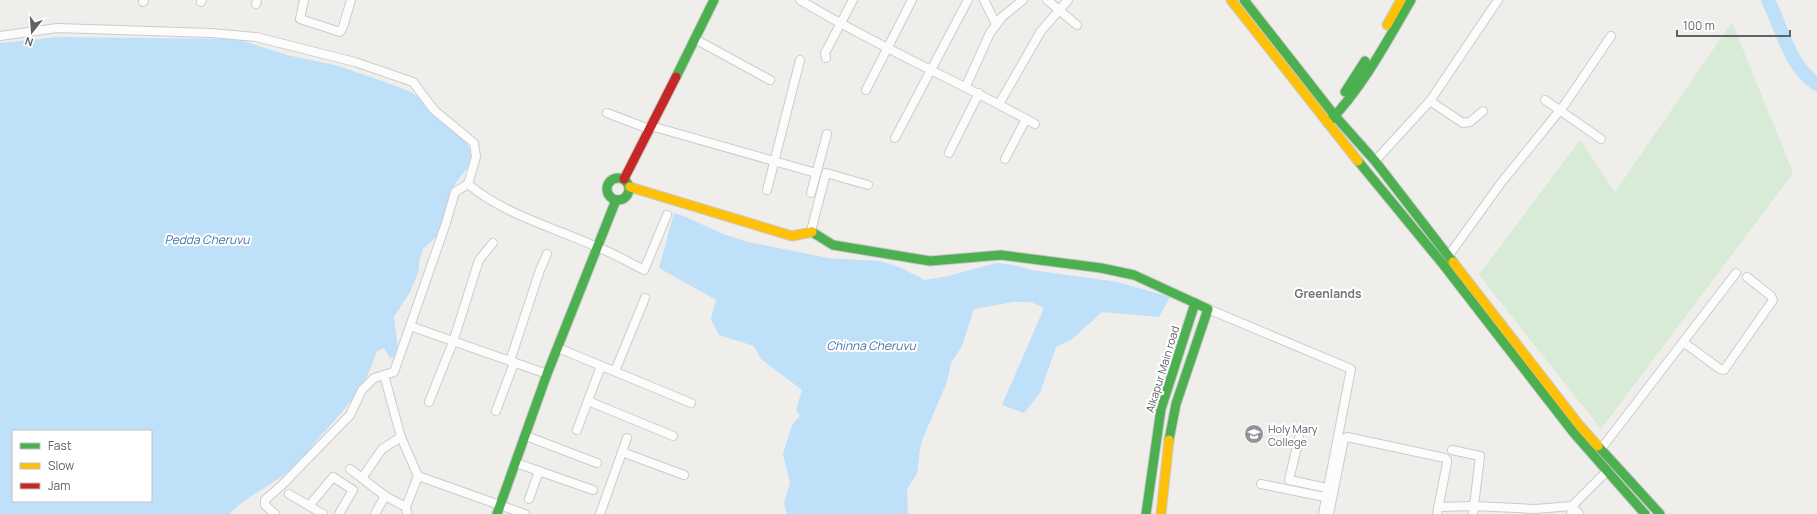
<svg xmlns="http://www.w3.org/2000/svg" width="1817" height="514" font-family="Manrope,sans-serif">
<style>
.green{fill:#d8ebd6}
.water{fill:#bfe0f9;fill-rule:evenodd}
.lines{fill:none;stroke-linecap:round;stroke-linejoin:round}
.river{stroke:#bfe0f9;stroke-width:14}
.street-casing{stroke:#cbcccc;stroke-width:10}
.fast-casing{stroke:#cacacb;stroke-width:11}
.slow-casing{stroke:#cacacb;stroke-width:11}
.jam-casing{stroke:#cacacb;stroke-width:11}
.street{stroke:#fdfcfc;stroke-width:8}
.fast{stroke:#4caf50;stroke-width:9}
.slow{stroke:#ffc107;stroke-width:9}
.jam{stroke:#c62828;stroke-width:9}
.labels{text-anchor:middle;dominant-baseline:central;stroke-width:4;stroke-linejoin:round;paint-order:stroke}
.street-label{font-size:11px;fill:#5f6368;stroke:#fff}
.poi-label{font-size:11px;fill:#5f6368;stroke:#fff;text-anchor:start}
.water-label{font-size:12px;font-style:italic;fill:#4174aa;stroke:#fff}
.neighbourhood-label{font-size:12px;font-weight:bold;fill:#70757a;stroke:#fff}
</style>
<rect width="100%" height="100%" fill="#efeeea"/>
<path class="green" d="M1732 22 1793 173 1601 429 1479 275 1580 140 1615 192Z"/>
<g class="water">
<path d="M58 37 237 39 287 55 339 66 396 86 411 92 424 102 465 140 471 151 473 158 470 165 457 181 450 194 438 235 423 249 420 258 418 273 410 292 394 317 398 350 394 357 390 358 384 348 377 351C374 358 372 366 368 374 356 398 336 419 318 439 308 451 299 463 286 473 267 488 247 496 229 514H0V43ZM13 431H151V501H13Z"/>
<path d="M674 213 686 217 723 234 748 242 828 258 880 261 899 267 925 280 948 276 996 263 1014 265 1031 270 1118 282 1170 297 1159 317 1102 312 1072 339 1056 347 1040 393 1024 413 1002 405 1044 308 1031 302H1013L974 309 962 346 951 363 947 382 923 438 920 448 917 474 907 489 908 514H787L784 503 790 483 783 454 792 425 800 416 796 410 802 390 761 359 754 346 719 335 711 319 716 300 659 268Z"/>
</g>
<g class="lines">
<path class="river" d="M1768 0C1782 27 1789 67 1817 84"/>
<defs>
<g id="street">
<path d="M304 0 300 19 340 32 343 27 351 0"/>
<path d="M800 0C876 46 958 81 1035 124"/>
<path d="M984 0 996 24"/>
<path d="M1047 0 1077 25"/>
<path d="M143 2 144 0"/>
<path d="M201 2 202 0"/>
<path d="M256 4 257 0"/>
<path d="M0 36 57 28 211 33 256 37 355 62 413 82 434 110 474 143 476 157 468 184"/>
<path d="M695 39 770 80"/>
<path d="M826 58 825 53 853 0"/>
<path d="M966 86 990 33 1002 17 1023 0"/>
<path d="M866 90 912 0"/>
<path d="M1545 100 1601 139"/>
<path d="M1430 101 1463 123 1470 122 1483 111"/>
<path d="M999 104 1041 31 1068 0"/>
<path d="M607 113 649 129"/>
<path d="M651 126 816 173"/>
<path d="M895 138 968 0"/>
<path d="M949 153 979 93"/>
<path d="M1005 159 1026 119"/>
<path d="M1375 161 1430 101 1498 0"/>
<path d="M767 190 800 60"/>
<path d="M811 193 827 134"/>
<path d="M811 231 826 173 868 185"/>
<path d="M1449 255 1501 183 1565 104 1611 36"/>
<path d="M1208 309 1351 369 1323 514"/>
<path d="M410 326 547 374"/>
<path d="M1683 342 1720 369 1724 370 1773 300 1771 296 1747 277"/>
<path d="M558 348 691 403"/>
<path d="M510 361 540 270 547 254"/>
<path d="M615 371 645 298"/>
<path d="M384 375 401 437 418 476 406 507 407 514"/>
<path d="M588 401 673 436"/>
<path d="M429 402 453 342 479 260 493 243"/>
<path d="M496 411 514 363"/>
<path d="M577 430 601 366"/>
<path d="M526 436 597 463"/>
<path d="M1299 438 1289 480 1327 488"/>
<path d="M1601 449 1736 273"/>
<path d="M1452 450 1480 456 1473 514"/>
<path d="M622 452 684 475"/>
<path d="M516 463 593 490"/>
<path d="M350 469 385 496 406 507"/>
<path d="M418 476 525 514"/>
<path d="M362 478 382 449 401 437"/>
<path d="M1261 484 1325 497"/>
<path d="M289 494 323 514"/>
<path d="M529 499 539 471"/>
<path d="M309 506 333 477 353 490 339 514"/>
<path d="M1572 506 1579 514"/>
<path d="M1438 507 1474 506 1535 509 1572 506"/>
<path d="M275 514 265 505V500L282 485 350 415 362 390 374 378 394 372 446 223 455 192 468 184C505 215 553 227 597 247 613 253 628 262 644 270L667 215"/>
<path d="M375 514 385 496"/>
<path d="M600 514 627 438"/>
<path d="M1329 514 1344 439 1347 437 1445 458 1447 460V463L1437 514"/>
<path d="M1571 514 1572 506 1606 472"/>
</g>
<g id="fast">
<path d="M1244 0 1335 116 1375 161 1453 262"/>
<path d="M676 77 714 0"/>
<path d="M1345 92 1365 61"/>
<path d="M1328 123C1363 87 1386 43 1411 0"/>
<path d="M1358 161 1442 263 1573 432 1645 514"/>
<circle cx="618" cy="189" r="11"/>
<path d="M812 232 833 245 930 261 1001 255 1101 268 1134 275 1208 309 1176 404 1169 440"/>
<path d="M1598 446 1660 514"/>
<path d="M497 514 547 374 616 200"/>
<path d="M1146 514 1161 409 1195 303"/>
</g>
<g id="slow">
<path d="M1231 0 1358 161"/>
<path d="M1387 25 1401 0"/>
<path d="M630 187 792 236 812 232"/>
<path d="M1453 262 1580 426 1598 446"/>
<path d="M1161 514 1169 440"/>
</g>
<path id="jam" d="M624 179 676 77"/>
</defs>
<use href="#street" class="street-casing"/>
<use href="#fast" class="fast-casing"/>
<use href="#slow" class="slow-casing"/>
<use href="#jam" class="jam-casing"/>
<use href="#street" class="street"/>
<use href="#fast" class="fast"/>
<use href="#slow" class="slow"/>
<use href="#jam" class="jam"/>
</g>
<defs>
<symbol id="university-disc" viewBox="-11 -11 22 22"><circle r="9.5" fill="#919496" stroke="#fff"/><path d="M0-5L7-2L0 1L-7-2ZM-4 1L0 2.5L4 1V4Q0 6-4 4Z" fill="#fff"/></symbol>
</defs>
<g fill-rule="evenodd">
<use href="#university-disc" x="1243" y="423" width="22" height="22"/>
</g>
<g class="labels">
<g class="street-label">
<text transform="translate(1162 369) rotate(-73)">Alkapur Main road</text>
</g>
<g class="poi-label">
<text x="1268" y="428">Holy Mary<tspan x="1268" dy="13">College</tspan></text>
</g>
<g class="water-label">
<text x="207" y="239">Pedda Cheruvu</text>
<text x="871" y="345">Chinna Cheruvu</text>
</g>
<g class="neighbourhood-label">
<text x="1328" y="293">Greenlands</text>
</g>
</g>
<rect x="12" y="430" width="140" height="72" fill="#ffffff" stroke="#bfc1c3"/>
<rect x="20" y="443" width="20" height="6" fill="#4caf50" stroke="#bfc1c3"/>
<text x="48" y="450" font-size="12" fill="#5f6368">Fast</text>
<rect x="20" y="463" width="20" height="6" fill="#ffc107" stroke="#bfc1c3"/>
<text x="48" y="470" font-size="12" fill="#5f6368">Slow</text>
<rect x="20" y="483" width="20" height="6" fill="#c62828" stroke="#bfc1c3"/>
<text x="48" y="490" font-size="12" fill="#5f6368">Jam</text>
<g transform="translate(32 32) rotate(197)" stroke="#ffffff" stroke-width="3" paint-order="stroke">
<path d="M0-3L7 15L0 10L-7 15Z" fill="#5f6368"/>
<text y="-6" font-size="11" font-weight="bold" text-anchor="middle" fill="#5f6368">N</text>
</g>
<path d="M1677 30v6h113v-6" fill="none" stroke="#5f6368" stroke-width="2"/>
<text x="1683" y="30" font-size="12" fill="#5f6368" stroke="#ffffff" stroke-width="3" paint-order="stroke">100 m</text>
</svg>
